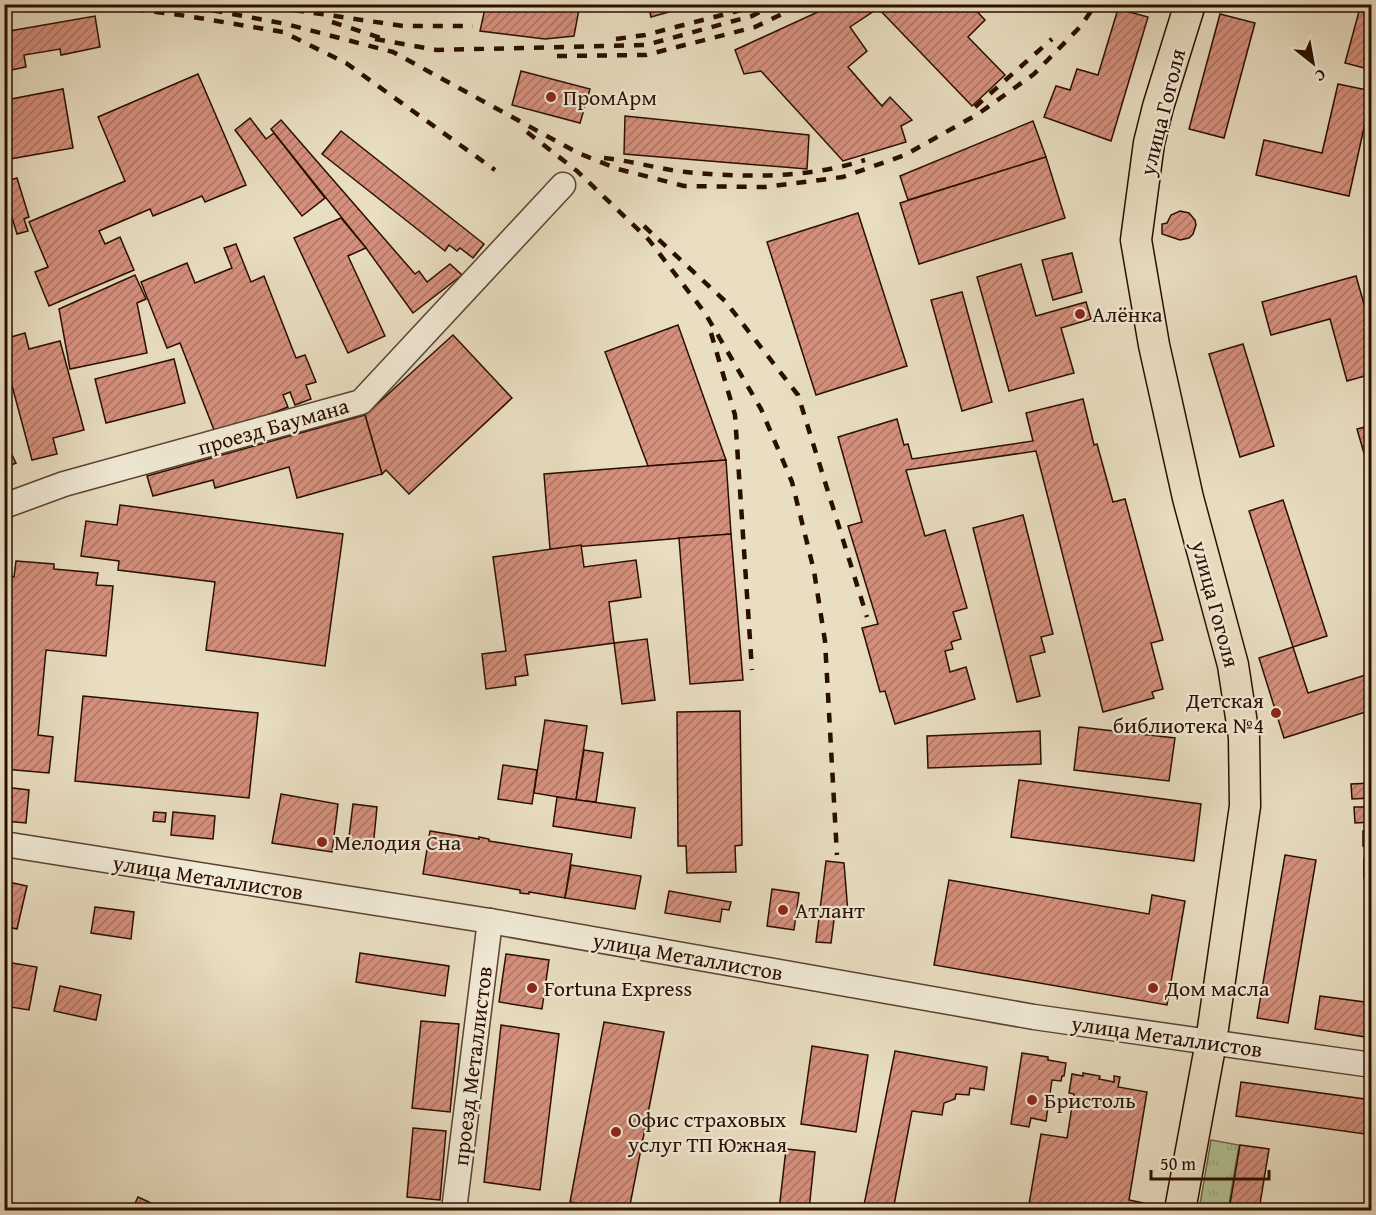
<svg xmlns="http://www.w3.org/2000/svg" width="1376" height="1215" font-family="'Gentium Book Plus',serif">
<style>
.grass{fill:url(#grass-tufts);stroke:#6f684a;stroke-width:1.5}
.building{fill:url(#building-hatch);stroke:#2a0e00;stroke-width:1.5}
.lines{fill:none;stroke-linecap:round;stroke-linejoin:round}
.minor-casing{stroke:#5a4230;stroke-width:27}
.major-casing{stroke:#2a0e00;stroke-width:33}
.minor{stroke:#f1ead7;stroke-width:24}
.major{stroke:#e9dec1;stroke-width:30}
.rail{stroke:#2a0e00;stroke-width:4.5;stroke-dasharray:10 10;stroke-linecap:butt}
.poi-dot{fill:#8f2418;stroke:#f1ead7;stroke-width:2}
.labels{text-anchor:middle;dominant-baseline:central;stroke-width:4.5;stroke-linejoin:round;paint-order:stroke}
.poi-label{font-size:22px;fill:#2a0e00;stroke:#f1ead7;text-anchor:start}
.street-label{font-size:22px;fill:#2a0e00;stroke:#f1ead7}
</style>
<defs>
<pattern id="grass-tufts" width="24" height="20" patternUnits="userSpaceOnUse" patternTransform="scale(1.5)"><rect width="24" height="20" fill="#b4c295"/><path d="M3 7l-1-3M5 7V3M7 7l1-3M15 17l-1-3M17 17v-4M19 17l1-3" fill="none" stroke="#9ba67f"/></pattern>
<pattern id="building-hatch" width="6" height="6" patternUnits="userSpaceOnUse" patternTransform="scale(1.5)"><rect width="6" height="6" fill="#d5907d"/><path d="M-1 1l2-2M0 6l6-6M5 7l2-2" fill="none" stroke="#ad7464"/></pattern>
</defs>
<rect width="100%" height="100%" fill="#e9dec1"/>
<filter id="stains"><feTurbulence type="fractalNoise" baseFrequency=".00333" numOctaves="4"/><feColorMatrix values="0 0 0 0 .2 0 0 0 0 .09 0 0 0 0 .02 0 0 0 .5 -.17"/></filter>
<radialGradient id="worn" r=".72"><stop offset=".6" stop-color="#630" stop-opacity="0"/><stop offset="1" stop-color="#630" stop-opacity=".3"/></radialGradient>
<path class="grass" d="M1211 1140 1239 1145 1228 1210H1199Z"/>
<g class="building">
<path d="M486 4H580L574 36 545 39 480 31Z"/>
<path d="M648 4H697L651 17Z"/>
<path d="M835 4H869L874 11 850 27 867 51 848 67 882 106 890 97 912 120 901 126 906 142 843 161 761 71 744 74 735 50Z"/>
<path d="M874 4H970L985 20 968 37 1005 75 972 106Z"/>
<path d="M1361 4H1372V70L1345 63Z"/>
<path d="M1118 9 1148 17 1111 141 1044 117 1056 86 1070 90 1077 69 1098 75Z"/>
<path d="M1220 14 1255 23 1224 138 1189 129Z"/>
<path d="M95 16 100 47 61 55 60 49 24 55 26 67 11 70 9 61 5 62 11 99 63 89 73 148 4 160V32Z"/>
<path d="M521 71 590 89 580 123 512 105Z"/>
<path d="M198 74 246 185 205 202 202 196 153 216 150 209 99 231 105 244 120 237 134 270 49 306 35 272 48 267 29 222 125 181 98 117Z"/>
<path d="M1338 84 1372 91 1349 196 1256 175 1264 140 1322 153Z"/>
<path d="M625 116 809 135 807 169 624 154Z"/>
<path d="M250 118 266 139 274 133 325 198 302 216 235 130Z"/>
<path d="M281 120 415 274 419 271 427 282 450 264 462 275 413 313 366 248 271 129Z"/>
<path d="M1033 121 1046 157 908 200 900 176Z"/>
<path d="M341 131 484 244 473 258 460 248 457 251 449 245 445 251 322 154Z"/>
<path d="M1046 157 1065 218 919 264 900 203Z"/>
<path d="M17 178 29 217 24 219 28 231 17 234 4 191V182Z"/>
<path d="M1180 211 1189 213 1195 220 1196 225 1193 234 1189 238 1180 240 1162 234V224L1167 223 1171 215Z"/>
<path d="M858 213 907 366 816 395 767 242Z"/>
<path d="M341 218 366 248 348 256 385 336 348 353 294 238Z"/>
<path d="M236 244 251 282 264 276 296 358 305 355 316 382 306 385 311 399 295 405 290 392 283 395 288 407 216 435 180 343 167 348 141 282 187 263 195 283 232 268 224 248Z"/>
<path d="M1072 253 1082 292 1053 300 1042 260Z"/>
<path d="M1021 264 1036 316 1086 302 1091 319 1061 328 1074 373 1009 391 977 277Z"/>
<path d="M135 275 146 299 137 303 147 353 70 369 59 309Z"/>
<path d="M1356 276 1372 332V374L1347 381 1330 319 1271 335 1262 302Z"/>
<path d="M962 292 992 402 962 411 931 300Z"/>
<path d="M678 325 726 460 648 466 605 352Z"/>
<path d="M25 333 29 349 60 341 84 430 53 438 57 454 32 460 4 356V339Z"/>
<path d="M453 335 512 398 409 494 386 470 382 474 365 415Z"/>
<path d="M1243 344 1274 446 1240 457 1209 354Z"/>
<path d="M174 359 185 403 106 423 95 379Z"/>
<path d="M1083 399 1094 445 1097 444 1113 502 1125 499 1163 640 1151 643 1163 689 1152 692 1154 698 1103 712 1036 451 906 470 925 536 945 530 967 608 953 612 961 639 951 642 953 649 945 651 950 672 966 667 975 699 895 724 885 691 880 692 862 628 878 624 848 526 862 522 838 437 897 419 904 445 908 444 912 459 1033 441 1026 413Z"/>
<path d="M365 415 382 474 297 498 289 467 215 488 213 480 153 496 147 476Z"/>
<path d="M1372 425V481L1357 429Z"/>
<path d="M4 439 16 463 4 468Z"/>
<path d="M726 460 731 534 550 549 544 474Z"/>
<path d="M1283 500 1327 636 1293 647 1249 511Z"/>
<path d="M120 505 343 534 325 666 206 650 215 582 118 570 119 561 81 556 86 521 117 525Z"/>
<path d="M1023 515 1053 634 1041 637 1045 652 1030 656 1040 696 1017 702 973 528Z"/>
<path d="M731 534 743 680 690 684 679 538Z"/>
<path d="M581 545 584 567 636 560 641 597 609 602 614 643 525 655 528 675 515 677 516 685 486 689 482 654 506 651 493 557Z"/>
<path d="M16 561 54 564V569L98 573 96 585 113 586 106 656 46 650 38 735 53 737 49 773 4 769V576L14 577Z"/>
<path d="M647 639 655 700 622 704 614 643Z"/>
<path d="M1293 647 1308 693 1372 673V710L1284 738 1259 658Z"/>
<path d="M83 696 258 713 249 798 75 781Z"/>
<path d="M740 711 742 845 735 846 736 872 687 873 686 846H678L677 712Z"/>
<path d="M545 720 587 726 576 800 534 793Z"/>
<path d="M1079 727 1175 738 1169 781 1074 770Z"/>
<path d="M1040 731 1041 764 928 768 927 736Z"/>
<path d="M584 750 603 753 596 802 576 800Z"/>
<path d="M503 765 537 770 532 804 498 799Z"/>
<path d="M1019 780 1201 804 1194 861 1011 837Z"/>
<path d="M1372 783V798L1352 799 1351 784Z"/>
<path d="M4 787 29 790 26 823 4 821Z"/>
<path d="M281 794 338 804 332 852 272 843Z"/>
<path d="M557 797 635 808 631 838 553 826Z"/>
<path d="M353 804 377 807 373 848 348 845Z"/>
<path d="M1354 807H1372V822L1355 823Z"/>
<path d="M154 812 166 813 165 822 153 821Z"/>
<path d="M173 812 215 816 213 839 171 835Z"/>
<path d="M1372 830V846H1363V831Z"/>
<path d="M430 831 479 839V837L489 839V841L572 854 565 898 529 892V894L520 893V890L423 874Z"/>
<path d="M1285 855 1316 860 1288 1023 1257 1018Z"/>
<rect x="1364" y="859" width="8" height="19"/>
<path d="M826 861 844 863 848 913 835 912 831 943 816 942Z"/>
<path d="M571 865 641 876 635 909 565 898Z"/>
<path d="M949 880 1149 914 1152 895 1185 901 1167 1005 934 965Z"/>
<path d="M4 881 27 886 17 929 4 926Z"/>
<path d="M772 889 799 893 794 930 767 926Z"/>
<path d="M669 891 731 902 729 910 722 909 720 922 665 913Z"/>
<path d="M95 907 134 912 131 939 91 933Z"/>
<path d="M360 953 449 966 445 996 356 982Z"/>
<path d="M506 954 549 960 542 1009 499 1002Z"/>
<path d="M12 963 37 967 29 1010 4 1006Z"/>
<path d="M60 986 101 995 96 1020 54 1011Z"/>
<path d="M1320 996 1372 1003V1038L1315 1029Z"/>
<path d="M421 1021 459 1024 450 1112 412 1108Z"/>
<path d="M604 1022 664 1032 629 1210H608L570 1202Z"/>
<path d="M501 1025 559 1034 540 1190 484 1182Z"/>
<path d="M812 1046 868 1055 856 1132 801 1124Z"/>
<path d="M895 1051 987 1067 984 1090 970 1088 969 1095 956 1094 955 1099 944 1103 942 1115 912 1111 893 1210H863Z"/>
<path d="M1022 1053 1048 1057V1060L1066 1063 1064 1076H1062L1061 1081 1052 1080 1046 1121 1031 1118 1029 1127 1011 1124Z"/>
<path d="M1083 1073 1100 1076 1099 1079 1114 1082V1076L1120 1077 1118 1087 1147 1092 1129 1200 1144 1203 1143 1210H1028L1041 1134 1067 1138 1074 1094 1069 1093 1072 1074 1083 1076Z"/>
<path d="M1241 1082 1372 1100V1135L1236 1116Z"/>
<path d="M413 1128 446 1131 440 1200 407 1197Z"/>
<path d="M1240 1145 1269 1149 1259 1210H1229Z"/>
<path d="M786 1149 815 1152 809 1210H779Z"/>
<path d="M138 1197 166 1210H132Z"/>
</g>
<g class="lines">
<defs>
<g id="minor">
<path d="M4 506 64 484 361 402 563 185"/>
<path d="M4 844 490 921 1034 1017 1372 1065"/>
<path d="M454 1210 490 921"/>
</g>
<path id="major" d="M1180 1210 1211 1042 1245 806 1244 737 1233 665 1188 498 1154 345 1136 240 1149 143 1158 107 1190 4"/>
</defs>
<use href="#minor" class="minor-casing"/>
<use href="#major" class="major-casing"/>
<use href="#minor" class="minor"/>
<use href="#major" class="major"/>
<g class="rail">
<path d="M95 4 187 16 283 32 346 63 495 170"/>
<path d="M153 4 190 6 286 24 393 52 578 153 618 169 684 186 765 187 843 177 905 155 978 114 1034 74 1080 27 1096 4"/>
<path d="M262 4 301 12"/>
<path d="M4 10 39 4"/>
<path d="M294 10 403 26H473"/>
<path d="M332 22 384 39"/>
<path d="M375 39 437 50 646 45 752 16 775 4"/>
<path d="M616 39 645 35 749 8"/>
<path d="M557 56 646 55 755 27 803 4"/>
<path d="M975 107 1052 39"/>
<path d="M527 132 577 171 649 240 705 313 761 409 792 482 814 571 825 641 837 855"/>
<path d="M604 158C632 161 659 169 686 172 744 178 810 178 865 160"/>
<path d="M644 226 725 301 798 395 867 617"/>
<path d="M711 333 735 415 752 670"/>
</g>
</g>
<g class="poi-dot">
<circle cx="551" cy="97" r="6"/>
<circle cx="1080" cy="314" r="6"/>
<circle cx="1276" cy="713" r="6"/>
<circle cx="322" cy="842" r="6"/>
<circle cx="783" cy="910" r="6"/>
<circle cx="532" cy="988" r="6"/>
<circle cx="1153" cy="988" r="6"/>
<circle cx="1032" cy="1100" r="6"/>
<circle cx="616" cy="1132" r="6"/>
</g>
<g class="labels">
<g class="poi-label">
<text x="563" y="97">ПромАрм</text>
<text x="1092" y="314">Алёнка</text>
<text x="1264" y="700" text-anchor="end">Детская<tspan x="1264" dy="25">библиотека №4</tspan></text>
<text x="334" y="842">Мелодия Сна</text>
<text x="795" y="910">Атлант</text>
<text x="544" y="988">Fortuna Express</text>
<text x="1165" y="988">Дом масла</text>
<text x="1044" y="1100">Бристоль</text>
<text x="628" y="1119">Офис страховых<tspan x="628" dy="25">услуг ТП Южная</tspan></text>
</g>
<g class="street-label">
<text transform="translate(1162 112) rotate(-76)">улица Гоголя</text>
<text transform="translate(273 426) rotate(-16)">проезд Баумана</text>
<text transform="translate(1216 604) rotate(75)">улица Гоголя</text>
<text transform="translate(208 877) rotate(9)">улица Металлистов</text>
<text transform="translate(688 956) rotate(10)">улица Металлистов</text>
<text transform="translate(1167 1036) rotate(8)">улица Металлистов</text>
<text transform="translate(472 1066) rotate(-83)">проезд Металлистов</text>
</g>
</g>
<rect width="1376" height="1215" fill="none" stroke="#e9dec1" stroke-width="24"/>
<rect x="6" y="6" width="1364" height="1203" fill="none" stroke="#2a0e00" stroke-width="3"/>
<rect x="12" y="12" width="1352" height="1191" fill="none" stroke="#2a0e00" stroke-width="1.5"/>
<g transform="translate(1313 63) rotate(149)" stroke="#f1ead7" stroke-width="4.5" paint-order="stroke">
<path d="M0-4.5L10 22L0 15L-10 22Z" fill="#2a0e00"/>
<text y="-9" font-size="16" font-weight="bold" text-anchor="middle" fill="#2a0e00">С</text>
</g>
<path d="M1151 1170v9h118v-9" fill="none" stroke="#2a0e00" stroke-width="3"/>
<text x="1160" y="1170" font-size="18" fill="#2a0e00" stroke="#f1ead7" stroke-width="4.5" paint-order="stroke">50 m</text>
<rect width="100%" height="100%" filter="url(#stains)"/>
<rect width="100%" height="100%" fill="url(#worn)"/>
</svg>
